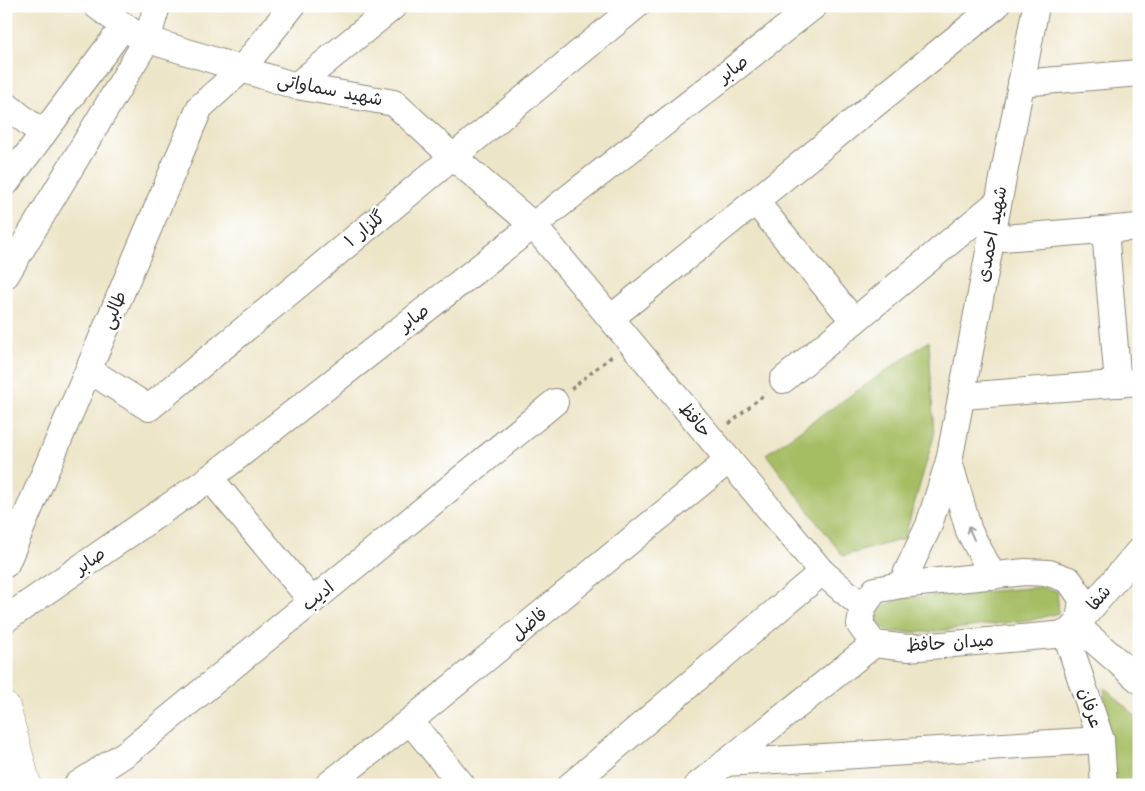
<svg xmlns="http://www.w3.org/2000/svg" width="1145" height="791" font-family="'Architects Daughter','Playpen Sans Arabic',sans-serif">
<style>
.green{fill:#a6be64;stroke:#687448}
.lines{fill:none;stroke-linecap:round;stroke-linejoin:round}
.minor-casing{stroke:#8c887a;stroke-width:28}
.major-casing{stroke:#8c887a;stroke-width:29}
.path{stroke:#8c887a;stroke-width:3;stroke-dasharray:4 4;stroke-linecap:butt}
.minor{stroke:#fff;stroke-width:26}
.major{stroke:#fff;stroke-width:28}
.oneway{stroke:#a0a0a0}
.labels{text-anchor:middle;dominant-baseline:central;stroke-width:5;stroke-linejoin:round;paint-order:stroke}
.street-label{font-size:18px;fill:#2b2b2b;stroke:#fff}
</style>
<rect width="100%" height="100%" fill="#fff"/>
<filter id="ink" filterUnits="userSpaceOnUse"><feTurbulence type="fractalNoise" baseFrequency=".02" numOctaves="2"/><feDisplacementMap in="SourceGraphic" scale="10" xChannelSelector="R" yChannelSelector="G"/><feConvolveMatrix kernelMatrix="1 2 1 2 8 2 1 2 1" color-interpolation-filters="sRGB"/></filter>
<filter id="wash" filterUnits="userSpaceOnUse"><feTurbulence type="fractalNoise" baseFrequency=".0096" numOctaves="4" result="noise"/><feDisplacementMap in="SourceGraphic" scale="20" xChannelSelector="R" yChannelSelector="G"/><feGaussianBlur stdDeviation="1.12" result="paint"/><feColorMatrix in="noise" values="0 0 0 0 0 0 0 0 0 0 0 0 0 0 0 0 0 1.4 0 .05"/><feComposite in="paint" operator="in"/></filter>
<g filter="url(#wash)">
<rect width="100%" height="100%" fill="#ede5c8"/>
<g class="green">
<path d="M929 341 934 436 904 539 843 556 766 454Z"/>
<path d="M1041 587 1057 591 1059 613 1036 619 929 632H889L877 623 879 608 903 598Z"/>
<path d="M1104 687 1137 717 1139 785H1111Z"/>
</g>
</g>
<g filter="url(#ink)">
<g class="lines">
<defs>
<g id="minor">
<path d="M97 6 139 37 296 86 394 103 453 157 533 225 822 572 863 607"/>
<path d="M1021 83 1139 73"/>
<path d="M296 86 394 6"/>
<path d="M6 105 43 134"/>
<path d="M6 183 124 26"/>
<path d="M755 201 854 321"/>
<path d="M1105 230 1118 384"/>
<path d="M991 239 1139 227"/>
<path d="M6 275 147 40 157 6"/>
<path d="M611 318 996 6"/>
<path d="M89 370 149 408 636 6"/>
<path d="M783 380 998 202"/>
<path d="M963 396 1139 382"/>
<path d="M949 461 1036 6"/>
<path d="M210 478 312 601"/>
<path d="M6 564 200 107 241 70 292 6"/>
<path d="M1025 572 1049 573 1069 580 1082 599 1079 622 1066 634 908 648 874 644 860 625 863 607 875 590 901 585Z"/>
<path d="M901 585 929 525 949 461 969 531 993 576"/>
<path d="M6 619 210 478 814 6"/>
<path d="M1079 622 1139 551"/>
<path d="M1076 625 1139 680"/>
<path d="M1066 634 1101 740 1104 785"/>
<path d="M410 721 462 785"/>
<path d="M725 763 1101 740"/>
<path d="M77 785 128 752 555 402"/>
<path d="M328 785 410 721 729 460"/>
<path d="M571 785 822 572"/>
<path d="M698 785 874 644"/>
</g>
<path id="major" d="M6 707 27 785"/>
</defs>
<use href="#minor" class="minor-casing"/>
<use href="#major" class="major-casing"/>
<g class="path">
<path d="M571 389 613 355"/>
<path d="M729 424 766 393"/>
</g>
<use href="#minor" class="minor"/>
<use href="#major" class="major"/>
</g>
<defs><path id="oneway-shaft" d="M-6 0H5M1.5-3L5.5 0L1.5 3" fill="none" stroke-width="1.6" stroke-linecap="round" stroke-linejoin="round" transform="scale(1.25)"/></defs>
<use class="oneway" href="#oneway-shaft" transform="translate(971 533) rotate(-114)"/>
</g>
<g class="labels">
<g class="street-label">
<text transform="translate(733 69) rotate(-38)">صابر</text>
<text transform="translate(330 90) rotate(11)">شهید سماواتی</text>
<text transform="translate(365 229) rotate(-39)">گلزار ۱</text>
<text transform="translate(992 234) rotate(-79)">شهید احمدی</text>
<text transform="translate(114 310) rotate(-67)">طالبی</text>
<text transform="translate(414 318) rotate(-38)">صابر</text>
<text transform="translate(695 420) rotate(50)">حافظ</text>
<text transform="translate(90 561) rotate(-35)">صابر</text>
<text transform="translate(318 596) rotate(-39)">ادیب</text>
<text transform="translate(1099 598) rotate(-50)">شفا</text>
<text transform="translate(529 624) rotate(-39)">فاضل</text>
<text transform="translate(950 643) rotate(-4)">میدان حافظ</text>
<text transform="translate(1090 708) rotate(72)">عرفان</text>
</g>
</g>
<rect width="1145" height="791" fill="none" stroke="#fff" stroke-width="25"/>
</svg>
